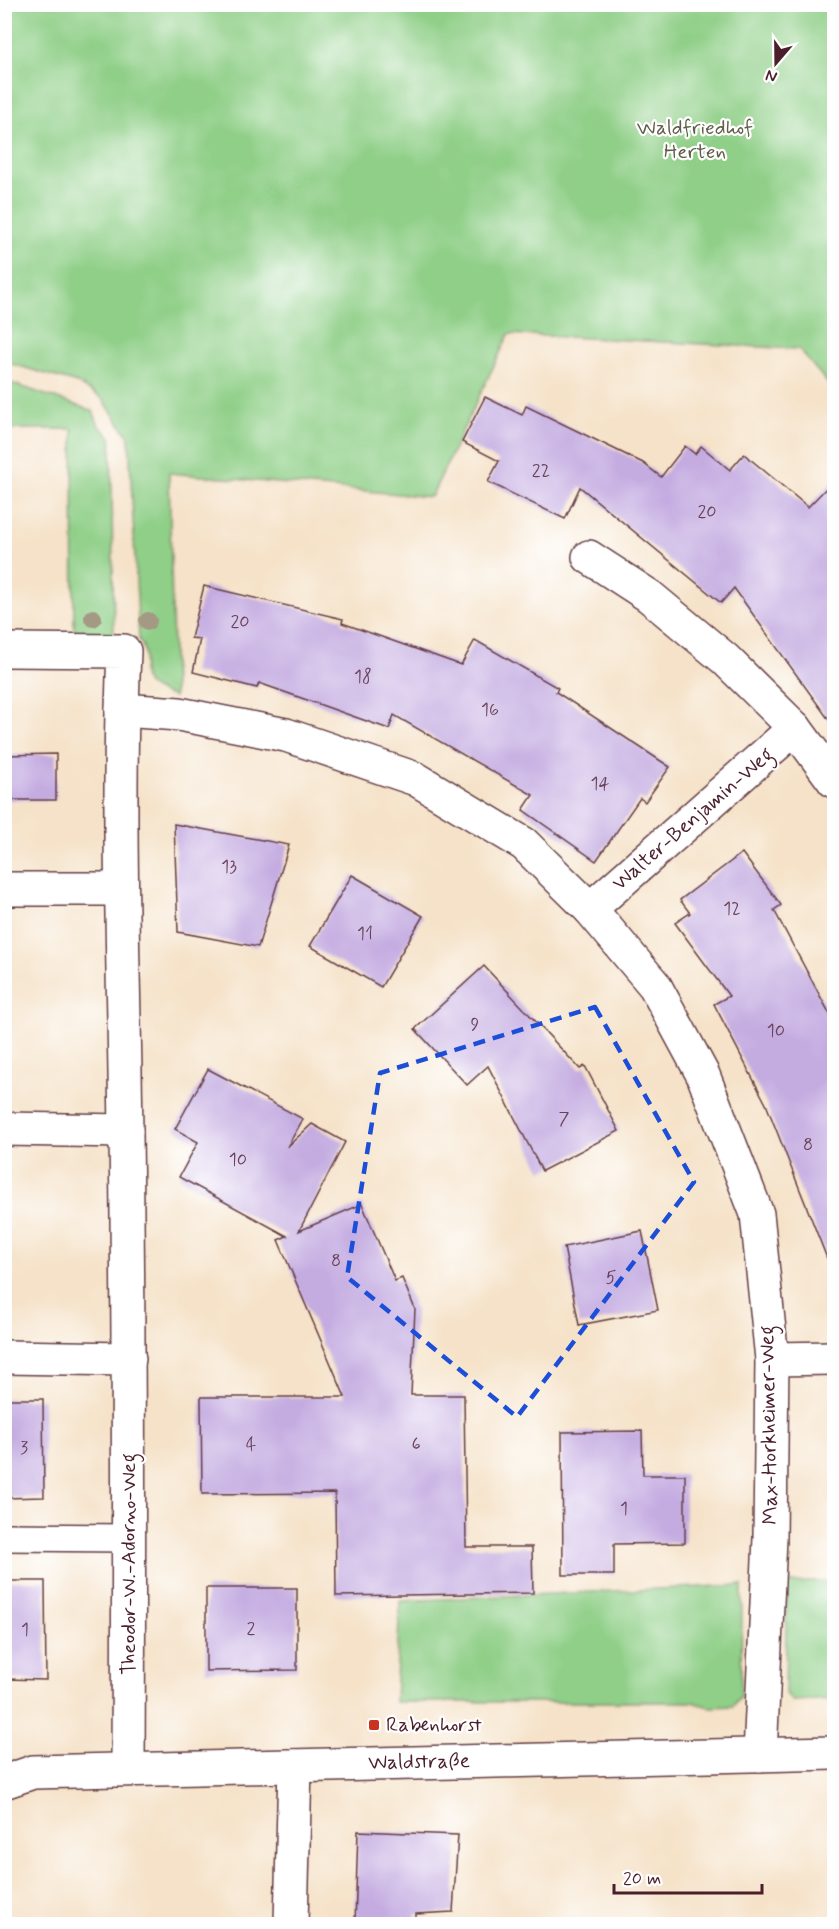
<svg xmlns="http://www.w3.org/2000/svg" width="839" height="1929" font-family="Mynerve,sans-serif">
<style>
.green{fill:#8fcf87;stroke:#6c7759;stroke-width:1.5}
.building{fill:#c4ace1}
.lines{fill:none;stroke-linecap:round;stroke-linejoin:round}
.service-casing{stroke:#643c43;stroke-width:30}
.minor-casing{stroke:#643c43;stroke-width:36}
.service{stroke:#fff;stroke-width:27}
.minor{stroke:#fff;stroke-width:33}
.tree{fill:#a49983}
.marked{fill:none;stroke:#1d4ed8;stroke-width:4.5;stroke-dasharray:12 8;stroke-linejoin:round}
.poi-dot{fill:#c8321e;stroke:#fff;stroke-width:2}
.labels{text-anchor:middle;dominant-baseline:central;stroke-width:4.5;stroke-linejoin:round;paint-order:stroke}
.number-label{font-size:18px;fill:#684258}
.park-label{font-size:21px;fill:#625d4b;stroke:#fff}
.street-label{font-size:21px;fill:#4a1f2b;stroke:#fff}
.poi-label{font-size:21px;fill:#4a1f2b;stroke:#fff;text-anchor:start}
</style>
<rect width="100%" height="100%" fill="#fff"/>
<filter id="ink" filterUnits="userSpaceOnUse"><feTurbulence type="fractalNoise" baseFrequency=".0167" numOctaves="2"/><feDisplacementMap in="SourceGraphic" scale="12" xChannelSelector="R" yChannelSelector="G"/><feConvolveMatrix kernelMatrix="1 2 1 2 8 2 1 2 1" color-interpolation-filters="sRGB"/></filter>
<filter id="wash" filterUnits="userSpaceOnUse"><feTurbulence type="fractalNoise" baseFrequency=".008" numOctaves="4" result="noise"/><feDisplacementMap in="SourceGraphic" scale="24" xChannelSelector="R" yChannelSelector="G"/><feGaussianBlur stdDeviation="1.35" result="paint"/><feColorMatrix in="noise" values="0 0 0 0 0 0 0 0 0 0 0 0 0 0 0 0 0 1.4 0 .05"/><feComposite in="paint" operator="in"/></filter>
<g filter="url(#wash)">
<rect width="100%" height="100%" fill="#f5e2c8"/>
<g class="green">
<path d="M4 5H834V391L799 349 509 334 431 497 169 473 174 697C119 679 158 666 139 640L129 437 102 398 77 383 5 362Z"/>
<path d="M5 381 93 411 99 426 111 437 114 639 74 637 73 429H5Z"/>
<path d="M834 1581V1699L792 1701 785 1692 787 1583Z"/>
<path d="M742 1585 741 1696 733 1706 709 1707 693 1702H395L400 1601Z"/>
</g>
<g id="blocks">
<g class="building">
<path d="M485 397 522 415 526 406 643 463 661 477 685 446 695 454 701 446 730 470 744 454 808 507 834 480V727L734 588 721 603 580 487 565 519 488 482 499 461 462 442Z"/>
<path d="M204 586 343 619 342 623 461 665 475 640 558 688 556 692 670 767 645 802 640 798 596 861 523 810 533 795 394 715 389 729 259 683 257 688 193 672 200 639 191 638Z"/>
<path d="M56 754V800H4V755Z"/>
<path d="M174 824 289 845 258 947 178 932Z"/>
<path d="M742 853 781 905 774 910 834 1022V1271H832L766 1104 714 1004 729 996 675 923 690 913 680 900Z"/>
<path d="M352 875 423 916 381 987 310 946Z"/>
<path d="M484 966 580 1069 585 1066 619 1131 542 1171 488 1066 467 1085 415 1029Z"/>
<path d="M208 1069 303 1119 287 1147 312 1124 345 1142 299 1231 362 1204 395 1281 402 1278 415 1309 411 1395H464L466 1547H532L533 1593 336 1596 335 1493 202 1494 201 1397H345L278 1240 287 1236 179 1177 198 1142 175 1129Z"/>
<path d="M642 1231 658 1310 579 1325 564 1247Z"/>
<path d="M4 1399H43L44 1497 4 1498Z"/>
<path d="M642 1431 643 1475H685V1543L614 1544V1575H563L562 1432Z"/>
<path d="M4 1581H45L46 1680 4 1679Z"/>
<path d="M206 1588H297V1670L206 1671Z"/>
<path d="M358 1831 458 1835 453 1912 416 1914V1924H355Z"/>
</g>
</g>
</g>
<g filter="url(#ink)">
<use href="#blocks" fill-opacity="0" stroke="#643c43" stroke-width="1.5"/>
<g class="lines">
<defs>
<path id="service" d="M4 1537 128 1538"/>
<g id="minor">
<path d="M589 557 649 596 725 659 795 728 834 781"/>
<path d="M4 650 124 651C117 812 124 973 126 1134 129 1345 129 1557 128 1769"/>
<path d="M122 710 179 714 286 735 416 779 524 844 590 909 655 986 703 1075 757 1214 772 1359 770 1538 760 1755"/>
<path d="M4 889H121"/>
<path d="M590 909 795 728"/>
<path d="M4 1129 126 1131"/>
<path d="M4 1357 129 1359"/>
<path d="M772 1359 834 1358"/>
<path d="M4 1782 33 1772 834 1753"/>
<path d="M291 1924 295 1766"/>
</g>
</defs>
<use href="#service" class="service-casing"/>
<use href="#minor" class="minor-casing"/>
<use href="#service" class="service"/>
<use href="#minor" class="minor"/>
</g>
<g class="tree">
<circle cx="93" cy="618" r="9"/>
<circle cx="148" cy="621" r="9"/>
</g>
</g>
<path class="marked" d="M595 1007 694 1182 517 1417 347 1277 380 1073Z"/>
<rect class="poi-dot" x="368" y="1719" width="12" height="12" rx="3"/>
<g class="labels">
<g class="number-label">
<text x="541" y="471">22</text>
<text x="707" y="512">20</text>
<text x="240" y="622">20</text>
<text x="363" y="677">18</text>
<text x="490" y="710">16</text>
<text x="600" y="784">14</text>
<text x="229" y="867">13</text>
<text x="732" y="909">12</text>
<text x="365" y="934">11</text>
<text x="475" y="1025">9</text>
<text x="776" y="1031">10</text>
<text x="564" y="1119">7</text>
<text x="808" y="1145">8</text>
<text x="238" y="1160">10</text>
<text x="336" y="1261">8</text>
<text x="611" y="1278">5</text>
<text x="416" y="1444">6</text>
<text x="251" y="1445">4</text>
<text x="24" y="1448">3</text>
<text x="624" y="1509">1</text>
<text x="251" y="1629">2</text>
<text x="25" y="1630">1</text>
</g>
<g class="park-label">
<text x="695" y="128">Waldfriedhof<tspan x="695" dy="24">Herten</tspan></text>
</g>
<g class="street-label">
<text transform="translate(693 819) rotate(-41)">Walter-Benjamin-Weg</text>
<text transform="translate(769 1425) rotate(-91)">Max-Horkheimer-Weg</text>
<text transform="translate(129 1564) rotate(-90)">Theodor-W.-Adorno-Weg</text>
<text transform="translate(419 1762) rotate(-1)">Waldstraße</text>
</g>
<g class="poi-label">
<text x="386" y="1725">Rabenhorst</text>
</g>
</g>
<rect width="839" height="1929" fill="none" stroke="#fff" stroke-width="24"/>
<g transform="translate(776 63) rotate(200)" stroke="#ffffff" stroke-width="4.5" paint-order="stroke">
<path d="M0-4.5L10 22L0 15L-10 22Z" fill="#4a1f2b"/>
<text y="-9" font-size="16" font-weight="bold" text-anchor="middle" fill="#4a1f2b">N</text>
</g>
<path d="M614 1884v9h148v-9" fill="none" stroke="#4a1f2b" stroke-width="3"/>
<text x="623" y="1884" font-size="18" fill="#4a1f2b" stroke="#ffffff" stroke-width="4.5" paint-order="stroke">20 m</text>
</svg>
